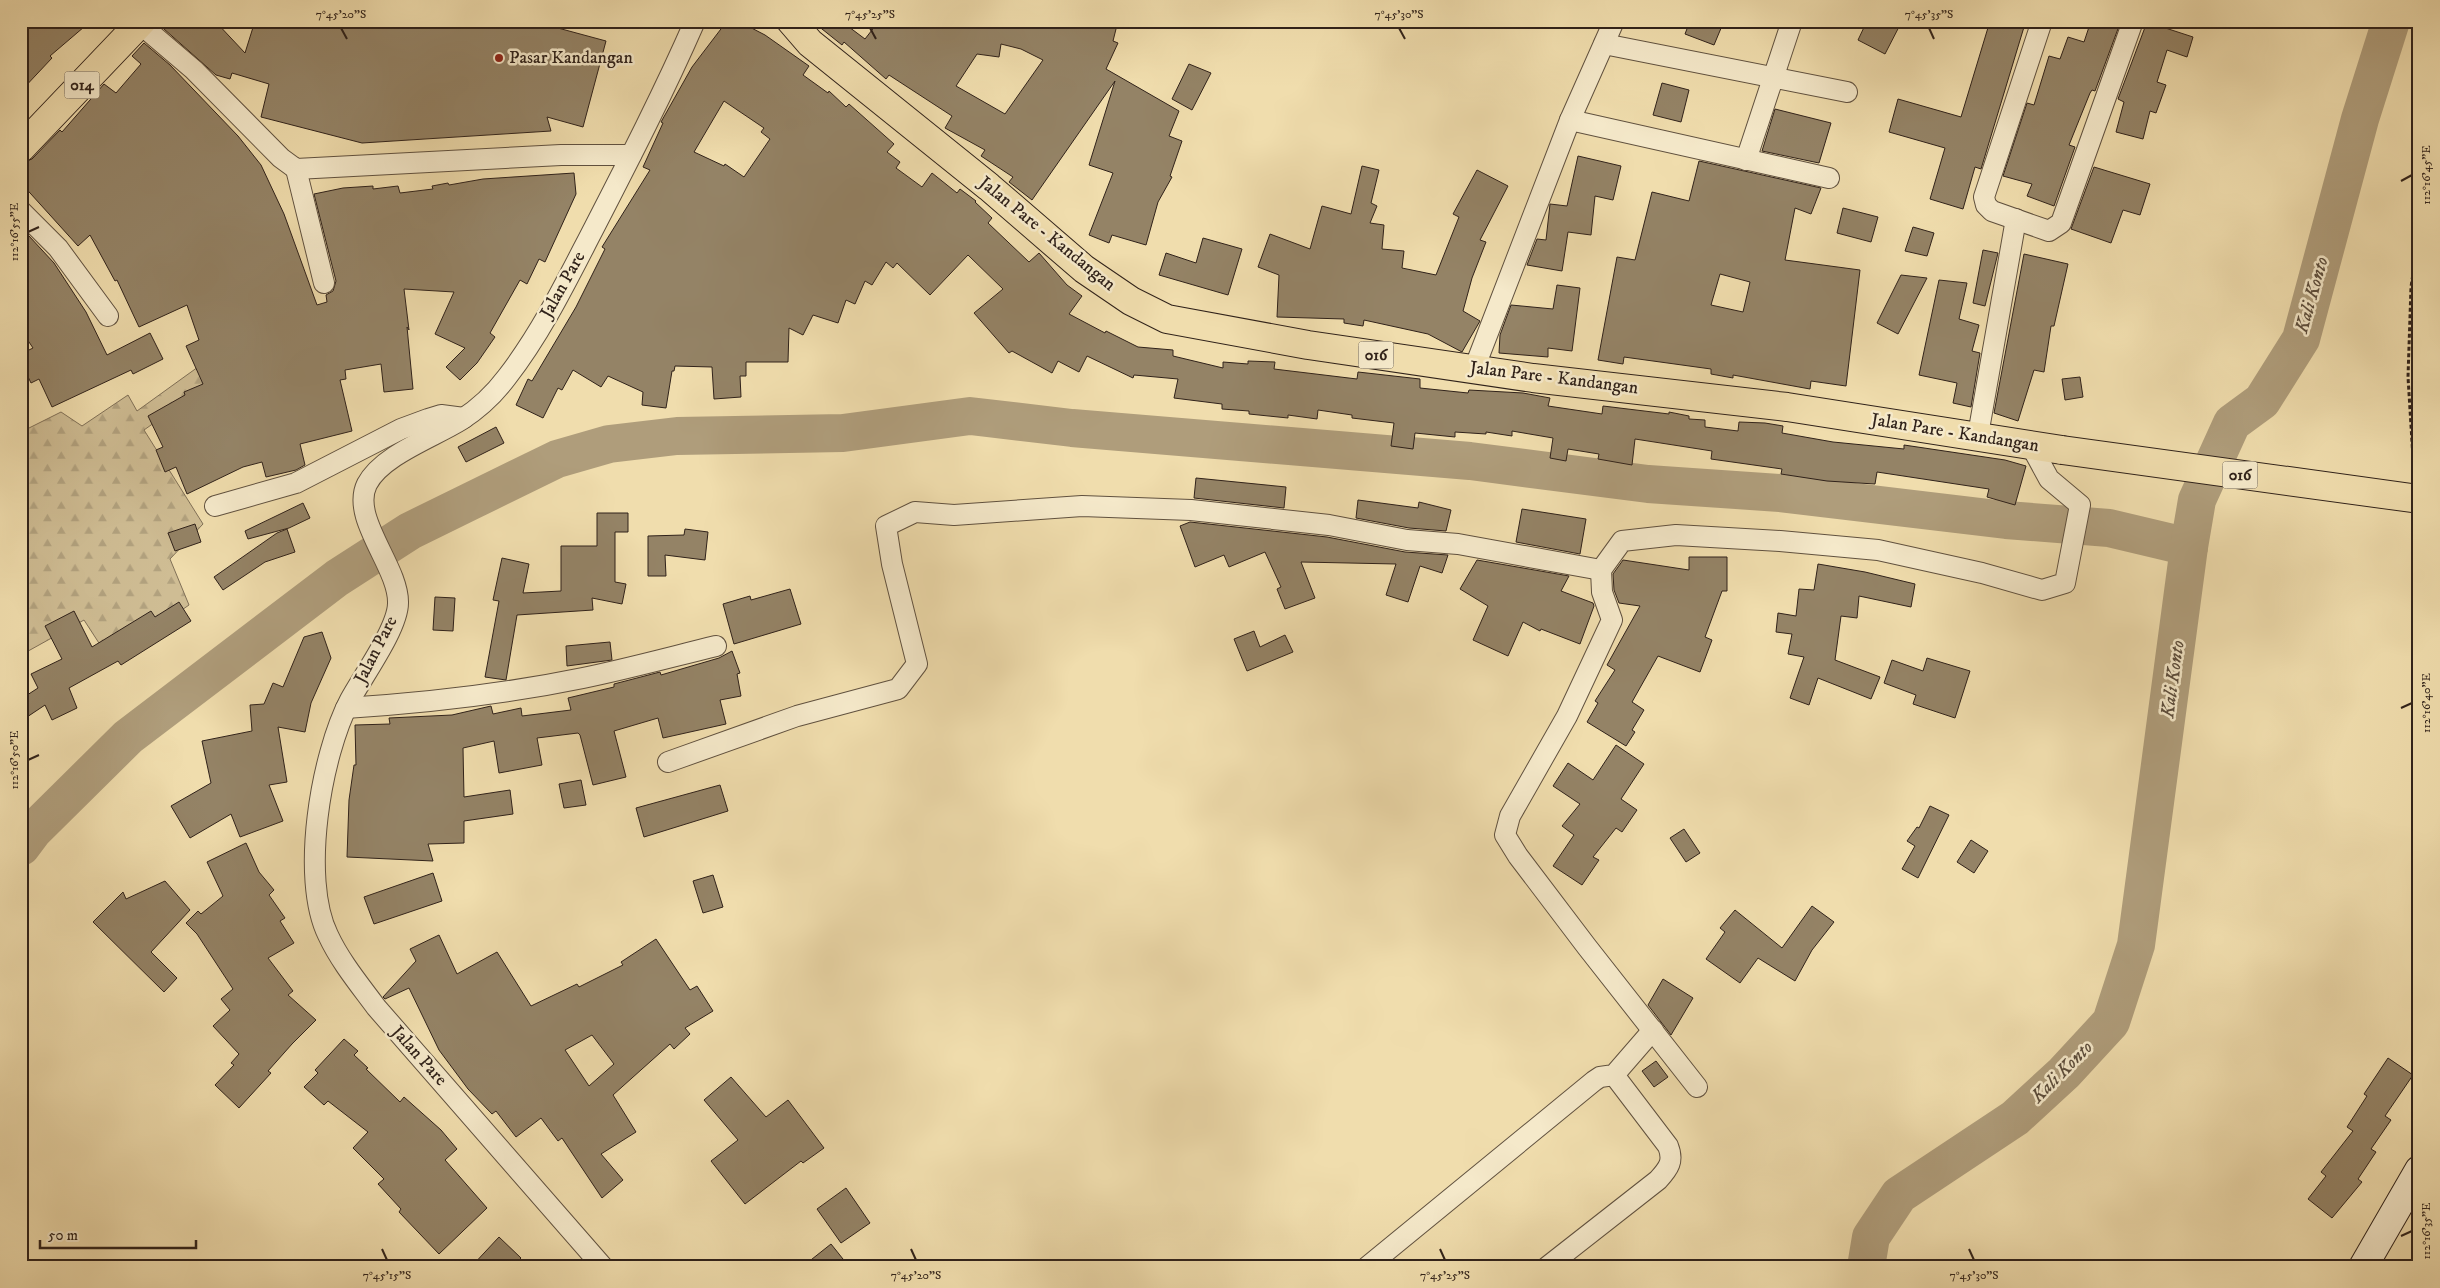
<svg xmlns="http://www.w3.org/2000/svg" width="2440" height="1288" font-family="'IM FELL DW Pica',serif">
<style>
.forest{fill:url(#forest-firs);stroke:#807057}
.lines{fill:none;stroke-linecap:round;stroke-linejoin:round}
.river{stroke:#af9d7b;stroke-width:38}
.building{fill:#948366;stroke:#30221a;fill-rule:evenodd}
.street-casing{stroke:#60513f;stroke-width:22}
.secondary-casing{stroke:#30221a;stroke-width:30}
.primary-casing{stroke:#30221a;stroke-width:30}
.path{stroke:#30221a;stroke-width:3;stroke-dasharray:4 2.5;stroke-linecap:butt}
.street{stroke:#f5e9ca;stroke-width:20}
.secondary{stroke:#f5e9ca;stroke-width:28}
.primary{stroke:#f0ddad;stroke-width:28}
.primary-bridge-casing{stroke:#30221a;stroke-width:30;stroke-linecap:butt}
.primary-bridge{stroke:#f0ddad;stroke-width:28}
.ticks{fill:none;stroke:#30221a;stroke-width:2}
.poi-dot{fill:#8f2418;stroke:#f5e9ca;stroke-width:2}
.labels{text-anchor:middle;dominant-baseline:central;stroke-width:5;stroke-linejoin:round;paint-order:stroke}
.shield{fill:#f5e9ca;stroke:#6b5e4f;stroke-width:1}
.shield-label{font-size:16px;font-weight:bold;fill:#30221a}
.poi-label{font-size:18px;fill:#30221a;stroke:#f5e9ca;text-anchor:start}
.street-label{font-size:18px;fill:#30221a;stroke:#f5e9ca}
.water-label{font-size:19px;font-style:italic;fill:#5c4d3c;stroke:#f5e9ca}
.neatline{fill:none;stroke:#30221a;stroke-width:2}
.ticks-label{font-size:12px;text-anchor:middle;fill:#30221a}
</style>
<defs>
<pattern id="forest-firs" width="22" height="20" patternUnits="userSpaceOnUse" patternTransform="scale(1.25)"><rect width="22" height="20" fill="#cfbd94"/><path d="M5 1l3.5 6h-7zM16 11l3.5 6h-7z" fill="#b2a27f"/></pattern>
</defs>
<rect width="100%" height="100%" fill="#f0ddad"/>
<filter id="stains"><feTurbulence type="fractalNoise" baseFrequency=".004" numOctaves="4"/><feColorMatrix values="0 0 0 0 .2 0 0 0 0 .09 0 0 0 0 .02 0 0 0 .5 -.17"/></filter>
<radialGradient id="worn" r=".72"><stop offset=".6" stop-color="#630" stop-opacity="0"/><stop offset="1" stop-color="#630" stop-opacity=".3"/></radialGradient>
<path class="forest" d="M198 367 209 384 144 430 203 524 170 559 189 605 110 660 84 620 21 655V432L61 412 82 426 128 395 137 411Z"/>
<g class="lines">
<g class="river">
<path d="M21 847 33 831 128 737 337 578 410 531 469 502 557 459 609 444 677 436 843 433 970 416 1072 428 1470 461 1648 484 1780 493 2006 520 2109 528 2189 547"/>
<path d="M1866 1267 1871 1237 1899 1195 2015 1118 2064 1073 2111 1022 2136 945 2189 547 2197 500 2232 423 2262 401 2301 339 2360 119 2391 21"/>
</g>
</g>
<g class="building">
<path d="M21 21H91L50 56 52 58 21 91Z"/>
<path d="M173 21H215L245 53 255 21H532L606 41 583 127 547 117 551 131 362 143 261 117 269 84 232 73 230 79 216 75 164 29Z"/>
<path d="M727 21H738L765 35 809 66 803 75 828 93 829 91 846 107 849 104 894 144 887 152 900 162 896 168 922 187 932 173 957 193 960 189 976 201 975 202 992 218 988 223 1029 262 1039 253 1067 285 1082 296 1069 314 1105 333 1106 331 1138 347 1173 350V356L1223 368V362L1248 364V361L1275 362 1274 369 1357 379 1358 372 1420 379V388L1468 393 1469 390 1523 393 1550 398 1548 406 1602 414 1603 406 1669 414V412L1689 416V419L1705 420V427L1738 431 1739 422 1765 423 1783 426 1782 433 1833 442 1904 449V445L2005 460 2026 466 2015 505 1987 497 1989 489 1877 472 1875 484 1827 481 1781 474 1782 469 1711 459 1712 451 1635 439 1632 465 1598 459 1599 454 1568 449 1566 461 1550 458 1553 438 1512 431V436L1486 432V434L1455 432V437L1415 433 1413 449 1391 446 1394 423 1352 418V415L1318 410 1317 419 1288 415V418L1249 414V411L1222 409V404L1174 398 1178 379 1134 375 1133 378 1087 356 1079 372 1058 361 1052 373 1012 351 1009 353 974 313 1003 289 968 255 930 295 897 263 893 268 886 262 872 285 865 281 855 304 846 300 838 323 813 315 803 335 789 328 788 362H746V376H740L741 397 714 399 712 367 675 366 674 371H672L666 408 642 405 643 392 608 376 601 387 573 370 562 390 558 388 543 418 516 405 528 379 532 381 576 307 605 249 602 247 650 170 643 167 663 123 661 122 692 67ZM724 101 764 128 761 132 770 139 744 177 725 164 724 166 694 152Z"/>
<path d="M812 21H841L865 39 879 21H996L1029 28 1030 21H1118L1113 41 1118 43 1106 69 1179 111 1169 136 1182 141 1170 176 1172 177 1158 202 1146 245 1112 235 1109 243 1089 235 1113 173 1089 165 1115 81 1032 200 1009 182 1013 177 981 156 985 150 945 128 952 116 889 75 886 79 844 42 842 45ZM1001 44 1021 49 1043 60 1005 114 956 86 977 54 999 57Z"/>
<path d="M1690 21H1724L1714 45 1685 34Z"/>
<path d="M1867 21H1902L1885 54 1858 40Z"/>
<path d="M1990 21H2004L2024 27 1981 169 1975 167 1963 209 1930 199 1945 148 1889 132 1898 99 1961 117Z"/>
<path d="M2091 21H2104L2119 26 2095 91 2092 90 2090 93 2069 145 2075 147 2054 206 2027 196 2032 184 2003 176 2027 103 2034 105 2049 56 2060 59 2068 37 2084 42Z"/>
<path d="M2147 22 2193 37 2187 57 2167 50 2157 82 2166 85 2156 113 2150 111 2143 139 2116 132 2124 102 2118 99Z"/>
<path d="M144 43 170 65 238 136 261 165 284 214 317 305 327 302 326 295 333 291 336 281 314 194 343 188 373 186V189L398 186 400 193 433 189 432 186 448 183 449 185 483 179 574 173 576 194 545 262 539 259 527 284 520 280 490 333 495 337 477 363 460 380 446 367 465 348 435 334 454 292 404 289 409 330 407 327 413 389 384 392 381 364 345 370 346 379 340 380 352 431 300 444 305 465 296 470 266 477 262 462 243 467 187 494 176 467 165 472 156 450 163 447 148 416 185 395 184 392 203 384 186 346 199 340 187 305 139 327 117 280 115 281 90 235 78 246 21 183V163L32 159 60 130 62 132 104 84 116 93 141 64 132 56Z"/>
<path d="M1189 64 1211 73 1192 110 1172 99Z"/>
<path d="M1662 83 1689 90 1681 122 1653 115Z"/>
<path d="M1775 109 1831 123 1819 163 1762 151Z"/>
<path d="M1578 156 1621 166 1613 200 1595 196 1591 235 1568 232 1562 271 1527 265 1537 239 1546 240 1550 204 1567 206Z"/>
<path d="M1699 161 1821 188 1811 214 1795 208 1785 260 1860 270 1846 386 1811 381 1810 389 1733 375V378L1711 374V369L1624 357 1623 364 1598 360 1617 257 1635 260 1652 192 1689 201ZM1720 274 1750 282 1743 312 1711 305Z"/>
<path d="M1362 166 1379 170 1371 203 1377 206 1370 223 1384 225 1382 249 1404 251 1402 268 1436 275 1459 217 1453 214 1477 170 1508 186 1480 240 1486 242 1472 278 1463 311 1480 321 1462 352 1428 334 1364 320 1363 326 1344 323V319L1277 317 1279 275 1258 267 1270 234 1310 249 1322 206 1351 214Z"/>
<path d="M2094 167 2150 184 2140 215 2123 210 2111 243 2071 229Z"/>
<path d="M1843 208 1878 217 1871 242 1837 233Z"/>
<path d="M1913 227 1934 233 1927 256 1905 251Z"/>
<path d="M29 236 54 263 86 312 107 355 150 333 163 359 133 374 131 370 52 407 39 379 31 383 21 362V354L33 348 21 330V242Z"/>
<path d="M1203 238 1242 249 1228 295 1159 275 1166 253 1196 263Z"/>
<path d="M1983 250 1998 253 1985 306 1973 303Z"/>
<path d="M2024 254 2068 264 2054 326H2051L2044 372 2034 370 2018 421 1994 413Z"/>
<path d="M1901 275 1927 278 1898 334 1877 323Z"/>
<path d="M1939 280 1967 283 1959 319 1979 325 1972 351 1980 353 1971 407 1953 403 1957 383 1919 375Z"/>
<path d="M1557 285 1580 288 1572 351 1548 348V357L1499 353 1500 335 1511 305 1553 309Z"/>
<path d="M2080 377 2083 397 2065 400 2062 379Z"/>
<path d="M496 427 504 443 466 462 458 447Z"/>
<path d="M1196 478 1286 487 1284 508 1194 498Z"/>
<path d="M1358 500 1418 508 1419 502 1451 510 1446 531 1409 528 1356 518Z"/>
<path d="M303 503 310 518 289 528 248 539 245 531Z"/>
<path d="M1522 509 1586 519 1580 554 1516 542Z"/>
<path d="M597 513H628V532H615V582L626 584 622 604 592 598 593 610 517 615 506 680 485 677 499 601 493 600 502 558 529 564 523 593 561 591V546H597Z"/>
<path d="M1190 522 1327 537 1405 552 1448 555 1442 573 1420 566 1408 602 1386 595 1396 564 1301 562 1315 598 1285 609 1277 589 1281 587 1265 552 1229 567 1224 555 1195 567 1180 526Z"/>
<path d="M195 524 201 542 175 551 168 533Z"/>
<path d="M287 529 295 552 265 562 223 590 214 577 277 533Z"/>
<path d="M685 529 708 532 705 560 665 555 666 576H648V536L684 535Z"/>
<path d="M1689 557H1727V591H1722L1705 637 1712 640 1700 672 1658 656 1632 702 1644 710 1632 730 1635 732 1626 746 1587 722 1598 703 1595 701 1615 670 1607 665 1640 606 1619 603 1614 590 1613 574 1623 560 1689 570Z"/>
<path d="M1477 560 1569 576 1561 591 1593 603 1594 606 1580 644 1541 629 1540 631 1523 622 1508 656 1473 640 1488 606 1460 589Z"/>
<path d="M1818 564 1865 572 1915 584 1911 607 1859 596 1857 618 1841 616 1835 660 1880 677 1871 699 1818 678 1809 705 1790 698 1804 657 1788 654 1792 634 1776 632 1778 613 1796 616 1799 589 1814 590Z"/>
<path d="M790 589 801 624 734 644 723 604 750 596 751 600Z"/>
<path d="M435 597 455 598 453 631 433 630Z"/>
<path d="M179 602 191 621 121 665 118 661 69 688 77 708 52 720 45 705 21 721V699L38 688 31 674 62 659 45 626 74 611 92 647 151 611 155 617Z"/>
<path d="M1254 631 1260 647 1285 635 1293 652 1247 671 1234 639Z"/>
<path d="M322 632 331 658 311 703 305 732 278 727 287 782 269 785 283 821 240 837 231 814 190 838 171 806 211 783 202 741 252 731 250 705 264 704 273 683 283 687 304 637Z"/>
<path d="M610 642 612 660 567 666 566 646Z"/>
<path d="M732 651 740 673 737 674 741 696 720 700 726 724 663 738 658 718 614 731 626 777 593 785 580 735 578 733 537 738 542 765 499 773 494 741 463 748 464 797 510 790 513 814 464 821V843L428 844 433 861 347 857 349 800 354 765H356L355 725 390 724 389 718 452 715 491 706 493 714 521 708 522 716 571 710 568 698 614 687V684L660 672 661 675 719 658Z"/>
<path d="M1927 658 1970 671 1955 718 1913 704 1916 695 1884 683 1892 660 1923 671Z"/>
<path d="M1616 745 1644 764 1621 799 1637 810 1622 832 1616 828 1593 857 1599 860 1582 885 1553 866 1574 835 1562 826 1580 804 1553 786 1568 763 1593 780Z"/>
<path d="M581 780 586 805 564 808 559 784Z"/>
<path d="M720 785 728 811 644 837 636 808Z"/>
<path d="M1930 806 1949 815 1918 878 1902 869 1915 846 1907 841 1917 827 1919 828Z"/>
<path d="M1684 829 1700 853 1686 862 1670 838Z"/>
<path d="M1971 840 1988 851 1974 873 1957 862Z"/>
<path d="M246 843 259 872 274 890 269 895 285 918 280 921 294 943 268 958 293 991 288 995 316 1020 292 1044 268 1071 271 1073 239 1108 215 1085 234 1065 231 1063 239 1054 213 1026 230 1010 221 999 233 989 197 934 186 923 198 911 201 914 223 896 207 862Z"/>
<path d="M433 873 442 901 374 924 364 897Z"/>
<path d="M713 875 723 907 703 913 693 881Z"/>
<path d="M165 881 190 910 151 952 177 978 164 992 93 922 123 892 126 899Z"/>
<path d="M1812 906 1834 922 1812 950 1795 981 1758 958 1740 983 1706 959 1725 932 1720 928 1735 910 1782 948Z"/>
<path d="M439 935 457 974 497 952 531 1006 577 984 579 987 623 965 621 962 656 939 690 990 697 986 713 1011 685 1028 690 1034 674 1049 670 1044 613 1095 636 1132 601 1154 623 1180 602 1198 562 1138 558 1141 541 1118 516 1137 496 1111 492 1114 468 1089 439 1050 409 988 385 999 383 997 416 961 410 949ZM592 1035 614 1064 589 1086 565 1050Z"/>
<path d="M1663 979 1693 998 1671 1035 1648 1005Z"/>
<path d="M344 1039 358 1051 354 1055 368 1068 366 1069 400 1102 404 1097 441 1130 457 1149 445 1160 487 1208 439 1254 399 1212 401 1209 378 1184 384 1179 353 1148 368 1132 328 1101 324 1105 304 1087 318 1073 315 1070Z"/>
<path d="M2388 1058 2413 1075 2385 1116 2391 1120 2371 1149 2376 1152 2358 1179 2362 1182 2332 1218 2308 1199 2326 1176 2321 1172 2353 1131 2347 1127 2367 1096 2364 1094Z"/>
<path d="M1656 1061 1668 1077 1654 1087 1642 1071Z"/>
<path d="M731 1077 766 1117 788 1100 824 1148 803 1163 801 1161 745 1204 711 1161 738 1140 704 1100Z"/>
<path d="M846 1188 870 1223 841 1243 817 1209Z"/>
<path d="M499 1237 521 1258 512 1267H471Z"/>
<path d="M831 1244 843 1259 833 1267H802Z"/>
</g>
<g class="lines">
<defs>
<g id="street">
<path d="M2042 21 1984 197 1986 205 1992 211 2049 231 2061 223 2133 21"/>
<path d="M140 24 194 70 281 158 296 169 561 155H631"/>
<path d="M1604 44 1847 92"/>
<path d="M1570 120 1829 178"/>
<path d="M1746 160 1792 21"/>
<path d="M296 169 324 283"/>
<path d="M21 211 58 248 108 316"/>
<path d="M1474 369 1570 120 1614 21"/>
<path d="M1978 435 2016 219"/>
<path d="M215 506 296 483 401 429 428 419 441 415 464 418"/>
<path d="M346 708C426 703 505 694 583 678 627 669 671 657 716 646"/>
<path d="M668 762 797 716 898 689 917 664 892 564 886 526 915 512 954 515 1082 506 1191 510 1329 525 1407 540 1458 544 1601 570"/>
<path d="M1697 1087 1587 947 1518 856 1505 835 1510 816 1567 716 1612 620 1602 592 1601 570 1622 541 1676 535 1780 541 1878 550 1982 573 2042 590 2065 583 2080 505 2049 479 2030 444"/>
<path d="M603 1267 376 1007C359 984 340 961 328 935 300 878 321 755 350 700 363 676 398 628 398 603 399 567 350 518 367 484 382 455 434 437 461 420 478 409 495 393 507 377 542 332 568 278 594 228 629 160 664 92 695 21"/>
<path d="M1367 1267 1594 1081 1600 1077 1614 1075 1653 1030"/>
<path d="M1547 1267 1658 1180C1669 1168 1674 1161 1668 1146L1614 1075"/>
</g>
<path id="secondary" d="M2363 1267 2419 1170"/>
<g id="primary">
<path d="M791 21 810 43 989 187 1084 269 1131 301 1167 319 1308 345 1533 378 1787 407 2062 450"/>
<path d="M21 148 142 21"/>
</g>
</defs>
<use href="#street" class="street-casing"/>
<use href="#secondary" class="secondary-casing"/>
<use href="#primary" class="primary-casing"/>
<path class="path" d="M2414 474 2408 377 2411 287 2419 234"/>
<use href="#street" class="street"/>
<use href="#secondary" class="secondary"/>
<use href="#primary" class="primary"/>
<defs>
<path id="primary-bridge" d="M2062 450 2419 499"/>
</defs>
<use href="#primary-bridge" class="primary-bridge-casing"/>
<use href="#primary-bridge" class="primary-bridge"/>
</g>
<path class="ticks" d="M341 28 347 39M870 28 876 39M1399 28 1405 39M1929 28 1934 39M2401 181 2412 175M28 232 39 227M2401 708 2412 703M28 760 39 755M2401 1236 2412 1231M382 1249 387 1260M911 1249 916 1260M1440 1249 1445 1260M1969 1249 1974 1260"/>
<circle class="poi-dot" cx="499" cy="58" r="5"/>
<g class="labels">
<g class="shield">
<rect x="64.5" y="71.5" width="35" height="27" rx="4"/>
<rect x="1358.5" y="341.5" width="35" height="27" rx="4"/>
<rect x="2222.5" y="461.5" width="35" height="27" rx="4"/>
</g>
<g class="shield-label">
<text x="82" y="85">014</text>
<text x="1376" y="355">016</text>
<text x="2240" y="475">016</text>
</g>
<g class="poi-label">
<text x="509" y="58">Pasar Kandangan</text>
</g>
<g class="street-label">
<text transform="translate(1047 234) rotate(39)">Jalan Pare - Kandangan</text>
<text transform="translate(563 285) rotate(-61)">Jalan Pare</text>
<text transform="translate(1554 378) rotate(7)">Jalan Pare - Kandangan</text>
<text transform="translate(1955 433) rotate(9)">Jalan Pare - Kandangan</text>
<text transform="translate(376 650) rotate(-63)">Jalan Pare</text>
<text transform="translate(419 1056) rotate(48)">Jalan Pare</text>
</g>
<g class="water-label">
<text transform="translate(2312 295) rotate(-74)">Kali Konto</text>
<text transform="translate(2173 679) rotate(-82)">Kali Konto</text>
<text transform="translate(2062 1072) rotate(-45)">Kali Konto</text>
</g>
</g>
<rect width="2440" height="1288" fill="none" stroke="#f0ddad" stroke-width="55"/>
<path d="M40 1240v8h156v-8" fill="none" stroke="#30221a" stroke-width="2.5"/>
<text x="48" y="1240" font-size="15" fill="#30221a" stroke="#f5e9ca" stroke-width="4" paint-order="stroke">50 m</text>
<rect x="28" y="28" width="2384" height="1232" class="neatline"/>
<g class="ticks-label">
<text x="341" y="18">7°45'20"S</text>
<text x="870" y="18">7°45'25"S</text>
<text x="1399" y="18">7°45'30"S</text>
<text x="1929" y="18">7°45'35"S</text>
<text transform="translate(2426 175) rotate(-90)" y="4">112°16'45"E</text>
<text transform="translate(14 232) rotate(-90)" y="4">112°16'55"E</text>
<text transform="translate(2426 703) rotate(-90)" y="4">112°16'40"E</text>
<text transform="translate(14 760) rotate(-90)" y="4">112°16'50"E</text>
<text transform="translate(2426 1231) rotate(-90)" y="4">112°16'35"E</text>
<text x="387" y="1279">7°45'15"S</text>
<text x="916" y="1279">7°45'20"S</text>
<text x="1445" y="1279">7°45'25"S</text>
<text x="1974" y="1279">7°45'30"S</text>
</g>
<rect width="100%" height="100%" filter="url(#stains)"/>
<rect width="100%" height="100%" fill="url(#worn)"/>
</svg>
